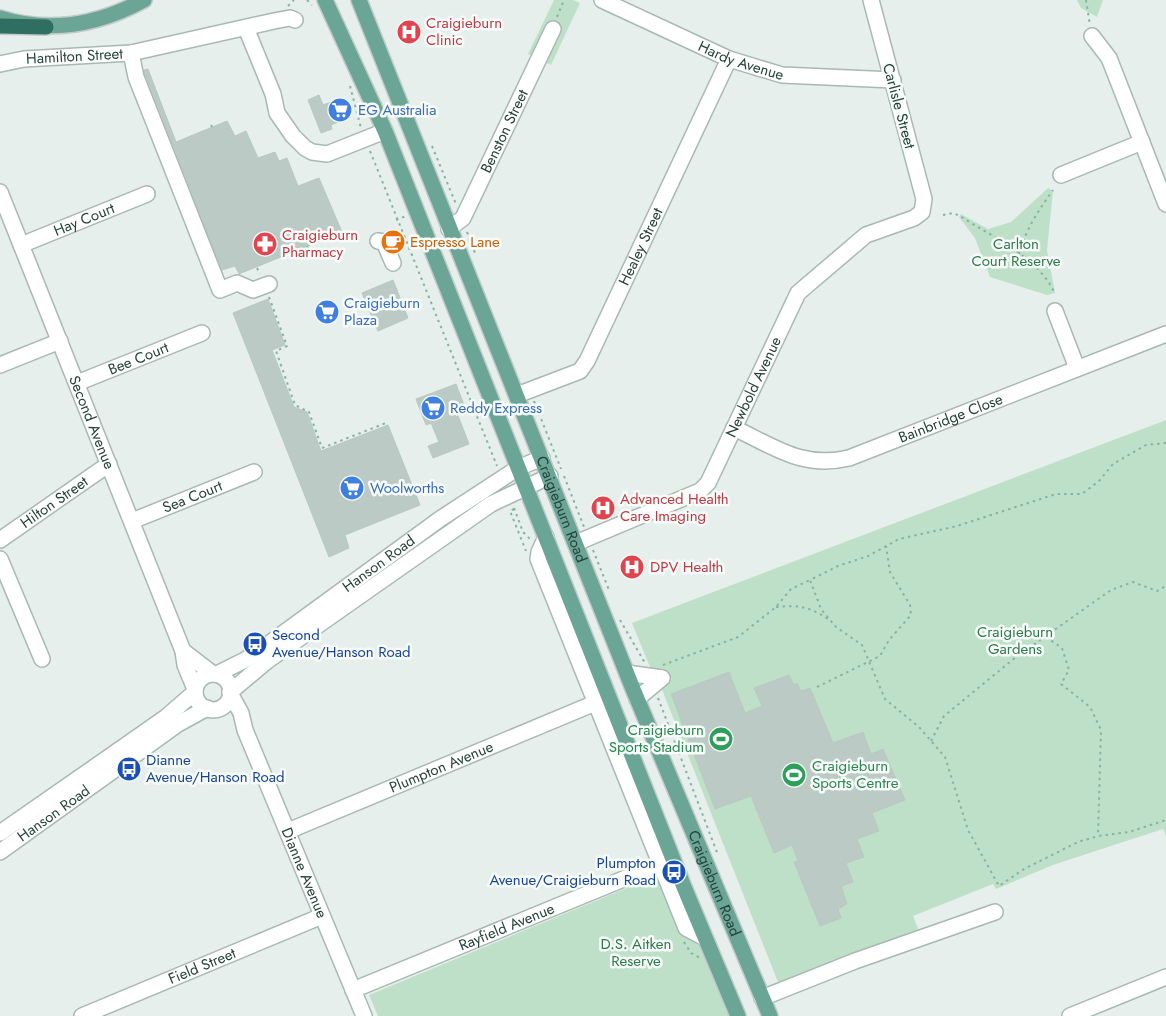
<svg xmlns="http://www.w3.org/2000/svg" width="1166" height="1016" font-family="Jost,sans-serif">
<style>
.green{fill:#bfe0c8}
.building{fill:#bbcac4;stroke:#b8c9c2}
.lines{fill:none;stroke-linecap:round;stroke-linejoin:round}
.minor-casing{stroke:#a8b8b2;stroke-width:18}
.major-casing{stroke:#c2cac8;stroke-width:18}
.highway-casing{stroke:#c2cac8;stroke-width:18}
.path{stroke:#86b3a5;stroke-width:2;stroke-dasharray:2.5 4;stroke-linecap:butt}
.minor{stroke:#fff;stroke-width:15}
.major{stroke:#6aa596;stroke-width:15}
.highway{stroke:#2f6f62;stroke-width:15}
.labels{text-anchor:middle;dominant-baseline:central;stroke-width:5;stroke-linejoin:round;paint-order:stroke}
.health-label{font-size:15px;fill:#be3a42;stroke:#f7fbf9;text-anchor:start}
.street-label{font-size:15px;fill:#24423a;stroke:#f7fbf9}
.shop-label{font-size:15px;fill:#366cbe;stroke:#f7fbf9;text-anchor:start}
.food-label{font-size:15px;fill:#c56008;stroke:#f7fbf9;text-anchor:start}
.park-label{font-size:15px;fill:#2d7a4b;stroke:#f7fbf9}
.transit-label{font-size:15px;fill:#164399;stroke:#f7fbf9;text-anchor:start}
.leisure-label{font-size:15px;fill:#27864d;stroke:#f7fbf9;text-anchor:end}
</style>
<rect width="100%" height="100%" fill="#e6efeb"/>
<g class="green">
<path d="M554 0H573L580 3 551 65 528 54Z"/>
<path d="M1077 0H1103L1097 17 1081 8Z"/>
<path d="M1048 188 1053 191 1047 250 1055 293 1047 295 990 277 975 238 959 217 961 214 988 229 1011 222Z"/>
<path d="M1166 420V836L1163 829 1053 865 996 889 993 884 913 916 919 931 778 982 655 672H652L632 623Z"/>
<path d="M670 870 730 1016H378L369 995Z"/>
</g>
<g class="building">
<path d="M148 69 176 142 227 121 235 136 246 131 258 158 275 152 279 161 287 158 298 186 319 178 342 232 239 274 235 266 222 270 145 74 144 70Z"/>
<path d="M319 95 323 105 339 99 347 118 331 125 332 129 321 133 308 100Z"/>
<path d="M393 280 408 318 378 331 362 293Z"/>
<path d="M268 299 285 345 272 350 294 407 307 412 321 451 388 425 420 505 345 535 349 548 329 557 233 313Z"/>
<path d="M456 384 466 410 457 413 469 444 433 458 428 446 439 442 431 423 426 425 416 399Z"/>
<path d="M729 672 745 713 762 706 754 688 789 675 794 685 797 683 801 691 810 688 833 743 863 732 871 754 883 749 905 800 872 813 879 831 857 839 864 857 846 863 853 882 841 886 847 904 838 909 841 918 820 926 794 862 798 861 792 845 774 853 751 796 715 809 671 694Z"/>
</g>
<g class="lines">
<defs>
<g id="minor">
<path id="s1" d="M602 0 729 59 782 75 893 80"/>
<path d="M246 28 273 94 277 113 293 136 305 148 312 152 327 154 385 131"/>
<path d="M1092 36 1109 58 1166 204"/>
<path d="M131 53 136 77 220 290 237 283 253 290 269 284"/>
<path id="s2" d="M0 64 24 59 131 53 274 21 290 18 295 20"/>
<path d="M1061 175 1142 142"/>
<path id="s3" d="M0 192 183 651 185 665 195 689"/>
<path id="s4" d="M449 229 463 218 553 29"/>
<path d="M378 241 384 242 393 263"/>
<path id="s5" d="M21 245 147 194"/>
<path d="M1055 311 1077 368"/>
<path d="M0 365 60 341"/>
<path id="s6" d="M77 383 202 333"/>
<path id="s7" d="M517 395 580 371 587 361 729 59"/>
<path id="s8" d="M734 428C775 447 802 469 849 458L1166 334"/>
<path id="s9" d="M132 521 254 472"/>
<path d="M546 537 539 552 538 559 686 928 705 938"/>
<path id="s10" d="M0 540 109 464"/>
<path id="s11" d="M576 543 700 491 708 483 798 293 866 235 914 218 922 212 924 199 871 0"/>
<path d="M0 559 42 659"/>
<path d="M183 651 213 674"/>
<path d="M627 673 662 678"/>
<path id="s12" d="M217 674 245 660 267 645 440 519 518 468 542 458"/>
<circle cx="213" cy="692" r="18"/>
<path d="M230 692 267 661 491 504 550 476"/>
<path id="s13" d="M230 693 241 713 245 730 364 1016"/>
<path d="M637 699 662 678"/>
<path id="s14" d="M288 831 595 703"/>
<path d="M0 833 165 718 195 692"/>
<path id="s15" d="M0 852 178 724 207 708"/>
<path id="s16" d="M353 990 660 864"/>
<path d="M762 998 855 961 995 912"/>
<path id="s17" d="M82 1016 322 916"/>
<path d="M1070 1016 1166 977"/>
</g>
<g id="major">
<path d="M325 0 385 131 684 887 738 1016"/>
<path id="s18" d="M359 0 633 689 770 1016"/>
<path d="M0 18C51 34 98 25 144 0"/>
</g>
<path id="highway" d="M0 26 46 27"/>
</defs>
<use href="#minor" class="minor-casing"/>
<use href="#major" class="major-casing"/>
<use href="#highway" class="highway-casing"/>
<g class="path">
<path d="M307 0 312 5"/>
<path d="M1086 0 1090 25"/>
<path d="M288 6 294 0"/>
<path d="M557 17 564 0"/>
<path d="M350 86 361 128"/>
<path d="M211 125 212 127"/>
<path d="M432 146 456 204"/>
<path d="M370 151 497 466"/>
<path d="M943 215 953 213 960 216C992 237 1039 257 1055 294"/>
<path d="M396 220 406 216"/>
<path d="M467 232 475 253"/>
<path d="M307 246 308 248"/>
<path d="M1019 254C1026 229 1038 211 1053 190"/>
<path d="M257 268 260 274"/>
<path d="M269 297 287 346 276 351 295 405 309 412 322 448 386 423"/>
<path d="M534 401 561 469"/>
<path d="M1166 443 1146 445 1113 464 1099 481 1082 494H1056L957 526 899 539 868 556 838 566 810 580 821 609 836 627 862 645 885 699 919 727 945 757 968 830 999 886 1024 869 1078 842 1098 836 1129 832 1166 820"/>
<path d="M564 476 584 527"/>
<path d="M514 508 523 532 531 540"/>
<path d="M514 509 510 511 526 551"/>
<path d="M593 550 609 590"/>
<path d="M776 607C799 605 808 606 828 619"/>
<path d="M620 620 645 663"/>
<path d="M1046 637 1062 648 1069 670 1061 684 1090 707 1101 730 1098 836"/>
<path d="M663 665 738 637 776 607 791 589 810 580"/>
<path d="M817 687 880 656 889 640 911 615 910 605 890 572 886 546"/>
<path d="M658 698 718 855"/>
<path d="M931 741 944 716 1016 657 1111 590 1133 582 1157 591 1166 586"/>
<path d="M684 942 691 953 700 958"/>
</g>
<use href="#minor" class="minor"/>
<use href="#major" class="major"/>
<use href="#highway" class="highway"/>
</g>
<defs>
<symbol id="hospital-disc" viewBox="-11 -11 22 22"><circle r="9.5" fill="#e0444e" stroke="#f7fbf9"/><path d="M-5-5h3v3.5h4V-5h3V5h-3V1.5h-4V5h-3Z" fill="#fff"/></symbol>
<symbol id="supermarket-disc" viewBox="-11 -11 22 22"><circle r="9.5" fill="#3f7fe0" stroke="#f7fbf9"/><path d="M-6-5.5h2.5l.6 2H6L4.5 2H-2.5L-4.4-4H-6ZM-1.5 3.2a1.3 1.3 0 1 0 .1 0ZM3 3.2a1.3 1.3 0 1 0 .1 0Z" fill="#fff"/></symbol>
<symbol id="cafe-disc" viewBox="-11 -11 22 22"><circle r="9.5" fill="#e8710a" stroke="#f7fbf9"/><path d="M-5.5-4.5H6V0H3Q3 3.5 0 3.5H-2.5Q-5.5 3.5-5.5 0ZM3-3.2v2h1.7v-2ZM-6 4.5H4V6H-6Z" fill="#fff"/></symbol>
<symbol id="pharmacy-disc" viewBox="-11 -11 22 22"><circle r="9.5" fill="#e0444e" stroke="#f7fbf9"/><path d="M-2-6h4v4h4v4h-4v4h-4v-4h-4v-4h4Z" fill="#fff"/></symbol>
<symbol id="bus-disc" viewBox="-11 -11 22 22"><circle r="9.5" fill="#1a4fb4" stroke="#f7fbf9"/><path d="M-5-6H5V4H4V6H2V4H-2V6H-4V4H-5ZM-3.5-4V0h7V-4ZM-3.5 1.2v1.5H-2V1.2ZM2 1.2v1.5H3.5V1.2Z" fill="#fff"/></symbol>
<symbol id="stadium-disc" viewBox="-11 -11 22 22"><circle r="9.5" fill="#2e9e5b" stroke="#f7fbf9"/><path d="M0-5a6.5 5 0 1 0 0 10a6.5 5 0 1 0 0-10ZM-3.5-1.8h7v3.6h-7Z" fill="#fff"/></symbol>
</defs>
<g fill-rule="evenodd">
<use href="#hospital-disc" x="395" y="18" width="28" height="28"/>
<use href="#supermarket-disc" x="326" y="96" width="28" height="28"/>
<use href="#cafe-disc" x="379" y="228" width="28" height="28"/>
<use href="#pharmacy-disc" x="251" y="230" width="28" height="28"/>
<use href="#supermarket-disc" x="313" y="298" width="28" height="28"/>
<use href="#supermarket-disc" x="419" y="394" width="28" height="28"/>
<use href="#supermarket-disc" x="338" y="474" width="28" height="28"/>
<use href="#hospital-disc" x="589" y="494" width="28" height="28"/>
<use href="#hospital-disc" x="618" y="553" width="28" height="28"/>
<use href="#bus-disc" x="241" y="630" width="28" height="28"/>
<use href="#stadium-disc" x="707" y="725" width="28" height="28"/>
<use href="#bus-disc" x="115" y="755" width="28" height="28"/>
<use href="#stadium-disc" x="780" y="761" width="28" height="28"/>
<use href="#bus-disc" x="660" y="858" width="28" height="28"/>
</g>
<g class="labels">
<g class="health-label">
<text x="426" y="23">Craigieburn<tspan x="426" dy="17">Clinic</tspan></text>
<text x="282" y="235">Craigieburn<tspan x="282" dy="17">Pharmacy</tspan></text>
<text x="620" y="499">Advanced Health<tspan x="620" dy="17">Care Imaging</tspan></text>
<text x="650" y="567">DPV Health</text>
</g>
<g class="street-label">
<text stroke="none"><textPath href="#s2" startOffset="75">Hamilton Street</textPath></text>
<text stroke="none"><textPath href="#s1" startOffset="152">Hardy Avenue</textPath></text>
<text transform="translate(899 106) rotate(75)">Carlisle Street</text>
<text stroke="none"><textPath href="#s4" startOffset="114">Benston Street</textPath></text>
<text stroke="none"><textPath href="#s5" startOffset="68">Hay Court</textPath></text>
<text stroke="none"><textPath href="#s7" startOffset="206">Healey Street</textPath></text>
<text stroke="none"><textPath href="#s6" startOffset="66">Bee Court</textPath></text>
<text stroke="none"><textPath href="#s11" startOffset="252">Newbold Avenue</textPath></text>
<text stroke="none"><textPath href="#s8" startOffset="231">Bainbridge Close</textPath></text>
<text stroke="none"><textPath href="#s3" startOffset="248">Second Avenue</textPath></text>
<text stroke="none"><textPath href="#s9" startOffset="65">Sea Court</textPath></text>
<text stroke="none"><textPath href="#s10" startOffset="66">Hilton Street</textPath></text>
<text stroke="none"><textPath href="#s18" startOffset="548">Craigieburn Road</textPath></text>
<text stroke="none"><textPath href="#s12" startOffset="196">Hanson Road</textPath></text>
<text stroke="none"><textPath href="#s14" startOffset="166">Plumpton Avenue</textPath></text>
<text stroke="none"><textPath href="#s15" startOffset="66">Hanson Road</textPath></text>
<text stroke="none"><textPath href="#s13" startOffset="195">Dianne Avenue</textPath></text>
<text stroke="none"><textPath href="#s18" startOffset="952">Craigieburn Road</textPath></text>
<text stroke="none"><textPath href="#s16" startOffset="166">Rayfield Avenue</textPath></text>
<text stroke="none"><textPath href="#s17" startOffset="130">Field Street</textPath></text>
</g>
<g class="shop-label">
<text x="358" y="110">EG Australia</text>
<text x="344" y="303">Craigieburn<tspan x="344" dy="17">Plaza</tspan></text>
<text x="450" y="408">Reddy Express</text>
<text x="370" y="488">Woolworths</text>
</g>
<g class="food-label">
<text x="410" y="242">Espresso Lane</text>
</g>
<g class="park-label">
<text x="1016" y="244">Carlton<tspan x="1016" dy="17">Court Reserve</tspan></text>
<text x="1015" y="632">Craigieburn<tspan x="1015" dy="17">Gardens</tspan></text>
<text x="636" y="944">D.S. Aitken<tspan x="636" dy="17">Reserve</tspan></text>
</g>
<g class="transit-label">
<text x="272" y="635">Second<tspan x="272" dy="17">Avenue/Hanson Road</tspan></text>
<text x="146" y="760">Dianne<tspan x="146" dy="17">Avenue/Hanson Road</tspan></text>
<text x="656" y="863" text-anchor="end">Plumpton<tspan x="656" dy="17">Avenue/Craigieburn Road</tspan></text>
</g>
<g class="leisure-label">
<text x="704" y="730">Craigieburn<tspan x="704" dy="17">Sports Stadium</tspan></text>
<text x="812" y="766" text-anchor="start">Craigieburn<tspan x="812" dy="17">Sports Centre</tspan></text>
</g>
</g>
</svg>
